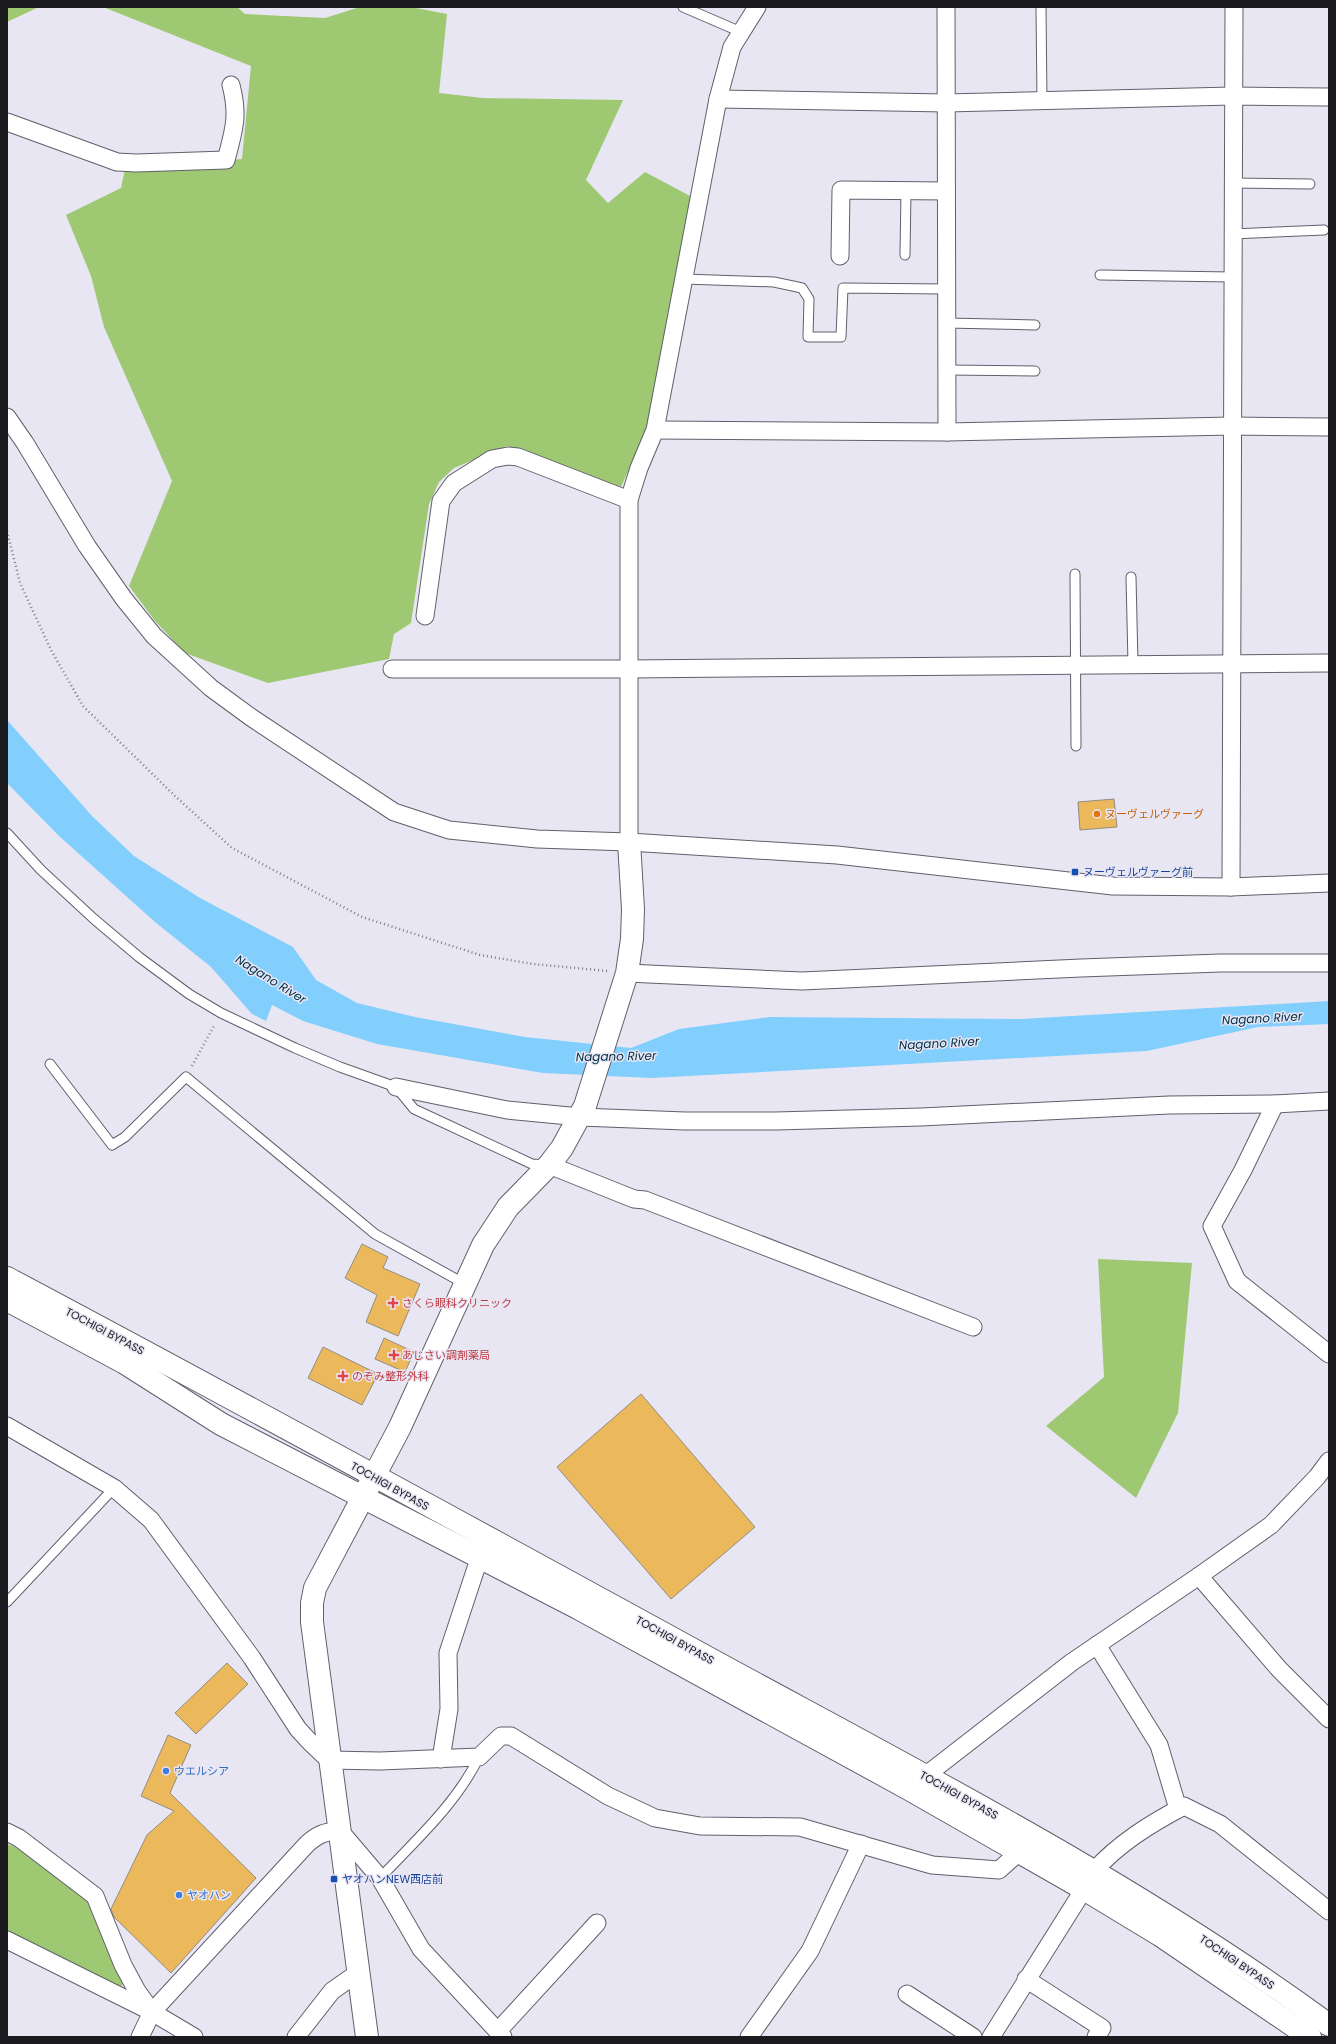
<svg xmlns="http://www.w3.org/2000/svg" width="1336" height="2044" font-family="Poppins,'Noto Sans JP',sans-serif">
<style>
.green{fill:#9fc873}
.water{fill:#82cffd}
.building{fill:#ecb85c;stroke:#938c81}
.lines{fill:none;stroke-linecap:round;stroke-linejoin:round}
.lane-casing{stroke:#615f6b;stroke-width:11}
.street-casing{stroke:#615f6b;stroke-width:19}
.secondary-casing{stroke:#615f6b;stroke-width:24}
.path{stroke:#7e7c85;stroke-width:2.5;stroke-dasharray:1 3;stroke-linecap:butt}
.lane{stroke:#fff;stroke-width:9}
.street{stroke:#fff;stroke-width:17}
.secondary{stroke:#fff;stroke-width:22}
.food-dot{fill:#e8710a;stroke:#e9e6f4;stroke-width:1.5}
.transit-dot{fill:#1a4fb4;stroke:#e9e6f4;stroke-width:1.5}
.health-dot{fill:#e0444e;stroke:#e9e6f4;stroke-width:1.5}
.shop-dot{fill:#3f7fe0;stroke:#e9e6f4;stroke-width:1.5}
.labels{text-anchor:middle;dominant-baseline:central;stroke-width:3;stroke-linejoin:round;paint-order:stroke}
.food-label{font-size:11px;fill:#c56008;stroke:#e9e6f4;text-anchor:start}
.transit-label{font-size:11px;fill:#164399;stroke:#e9e6f4;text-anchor:start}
.health-label{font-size:11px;fill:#be3a42;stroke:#e9e6f4;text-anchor:start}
.street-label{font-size:11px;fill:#1c1b20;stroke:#e9e6f4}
.shop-label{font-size:11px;fill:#366cbe;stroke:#e9e6f4;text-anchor:start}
.water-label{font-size:12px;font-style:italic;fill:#002f45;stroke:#e9e6f4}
</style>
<rect width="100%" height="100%" fill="#e9e6f4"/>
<g class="green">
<path d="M7 7H39L7 22Z"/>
<path d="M103 7H237L245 14 325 18 360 7H411L447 14 439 93 483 98 623 100 586 180 608 203 645 172 692 197 646 431 621 487 507 446 454 468 439 482 429 504 411 623 394 634 389 659 268 683 185 653 155 621 129 586 172 481 104 327 91 276 66 215 121 188 125 169 242 159 251 66Z"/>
<path d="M1098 1259 1192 1263 1178 1413 1136 1498 1046 1426 1104 1377Z"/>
<path d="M7 1844 16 1847 92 1904 124 1983 118 1989 7 1931Z"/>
</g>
<path class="water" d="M7 720 92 816 134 856 200 898 293 947 316 980 357 1003 415 1017 525 1037 631 1048 679 1029 770 1017 1021 1019 1329 1001V1024L1258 1027 1147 1051 652 1078 543 1073 377 1044 303 1021 272 1005 266 1021 252 1014 211 967 155 922 59 836 7 783Z"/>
<g class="building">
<path d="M1114 799 1117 827 1080 830 1078 802Z"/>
<path d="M362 1244 388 1257 383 1268 420 1284 398 1336 366 1322 377 1295 345 1278Z"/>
<path d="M384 1338 414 1352 405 1372 375 1359Z"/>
<path d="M323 1347 378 1374 362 1405 308 1378Z"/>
<path d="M641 1394 755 1527 671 1599 557 1467Z"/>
<path d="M227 1663 248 1684 196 1734 175 1713Z"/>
<path d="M168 1735 191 1745 170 1793 256 1878 171 1973 114 1917 111 1909 147 1835 174 1811 141 1796Z"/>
</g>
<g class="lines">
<defs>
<g id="lane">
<path d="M683 7 741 32"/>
<path d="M1041 7 1042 101"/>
<path d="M1232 183 1310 184"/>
<path d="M1232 234 1324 230"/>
<path d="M905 255 906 191"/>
<path d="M1100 275 1232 277"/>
<path d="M684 279 774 282 802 288 809 299 808 337H841L843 288 945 289"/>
<path d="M946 323 1035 325"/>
<path d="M947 370 1035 371"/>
<path d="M1075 574 1076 746"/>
<path d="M1131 577 1133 664"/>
<path d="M7 833 41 870 94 919 139 957 189 994 221 1013 295 1048 340 1067 396 1087 414 1109 532 1164 546 1165"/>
<path d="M50 1064 112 1145 125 1137 186 1077 375 1234 465 1284"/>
<path d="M7 1602 114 1488"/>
<path d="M380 1878C415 1841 457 1803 479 1757"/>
</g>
<g id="street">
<path d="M946 7 947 432"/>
<path d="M718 99 946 103 1232 96 1329 97"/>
<path d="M7 122 117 162 136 163 226 160C234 130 239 116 231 85"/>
<path d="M840 256 841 190 946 191"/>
<path d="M7 417 25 443 87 546 124 599 154 636 211 688 252 718 394 812 449 830 537 839 629 842 837 855 1113 886 1231 887 1329 883"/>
<path d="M655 430 947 432 1232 426 1329 427"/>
<path d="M425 616 441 501 454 483 492 459 508 456 518 457 629 500"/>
<path d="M392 669H628L1329 663"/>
<path d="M629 842V500L639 468 655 430 718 99 732 47 757 7"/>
<path d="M1231 887 1234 7"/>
<path d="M627 973 802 981 1081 968 1220 963H1329"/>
<path d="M396 1087 507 1110 580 1117 685 1121H776L921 1117 1169 1105 1275 1104 1329 1101"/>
<path d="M1275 1104 1243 1170 1212 1226 1237 1281 1329 1354"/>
<path d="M549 1165 634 1199 645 1200 973 1327"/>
<path d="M7 1426 114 1488 151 1520 252 1658 298 1729 310 1742 329 1760 380 1761 479 1757 501 1736H511L608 1796 655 1818 700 1826 800 1827 932 1865 999 1870 1019 1852"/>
<path d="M1199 1576 1279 1669 1329 1719"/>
<path d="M1097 1645 1159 1745 1178 1809"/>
<path d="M441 1759 449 1709 448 1653 480 1556"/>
<path d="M925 1776 1072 1662 1199 1576 1271 1525 1317 1477 1329 1461"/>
<path d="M7 1832 19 1838 95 1896 123 1965 137 1991 152 2012"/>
<path d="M1093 1872C1119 1843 1150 1824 1184 1806L1220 1824 1329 1911"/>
<path d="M7 1940 152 2012 194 2037"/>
<path d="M1026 1979 1102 2028 1096 2037"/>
<path d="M907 1994 973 2037"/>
<path d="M498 2031 597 1923"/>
<path d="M140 2037 152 2012 307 1844C317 1835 325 1831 340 1831L380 1878 421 1949 503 2037"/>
<path d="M296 2037 332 1991 359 1972"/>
<path d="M749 2037 810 1951 861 1844"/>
<path d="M991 2037 1084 1889"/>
</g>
<g id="secondary">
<path d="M7 1278C250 1407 491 1539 732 1671 935 1781 1142 1888 1329 2025"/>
<path d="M7 1300 125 1363 221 1424 578 1608 909 1789 1084 1889 1160 1935 1310 2037"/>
<path d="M367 2037 312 1622V1603L315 1588 400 1427 483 1245 508 1207 549 1165 562 1148 585 1106 627 973 632 939 633 909 629 842"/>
</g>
</defs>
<use href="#lane" class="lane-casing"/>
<use href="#street" class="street-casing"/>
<use href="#secondary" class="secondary-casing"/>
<g class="path">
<path d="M7 531 20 583 51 650 83 706 175 796 232 848 362 917 480 955 533 964 608 971"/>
<path d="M192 1066 215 1024"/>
</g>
<use href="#lane" class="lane"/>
<use href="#street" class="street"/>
<use href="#secondary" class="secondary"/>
</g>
<circle class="food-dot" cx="1097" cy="814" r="4"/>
<g class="transit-dot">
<rect x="1071" y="868" width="8" height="8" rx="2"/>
<rect x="330" y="1875" width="8" height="8" rx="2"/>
</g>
<g class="health-dot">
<path d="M391 1297h4v4h4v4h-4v4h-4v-4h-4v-4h4z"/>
<path d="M392 1349h4v4h4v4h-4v4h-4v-4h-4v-4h4z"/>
<path d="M341 1370h4v4h4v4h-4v4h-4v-4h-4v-4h4z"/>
</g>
<g class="shop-dot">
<circle cx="166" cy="1771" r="4"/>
<circle cx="179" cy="1895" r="4"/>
</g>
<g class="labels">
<g class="food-label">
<text x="1105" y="814">ヌーヴェルヴァーグ</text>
</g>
<g class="transit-label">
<text x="1083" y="872">ヌーヴェルヴァーグ前</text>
<text x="342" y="1879">ヤオハンNEW西店前</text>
</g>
<g class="health-label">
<text x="402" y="1303">さくら眼科クリニック</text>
<text x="402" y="1355">あじさい調剤薬局</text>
<text x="352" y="1376">のぞみ整形外科</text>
</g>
<g class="street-label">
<text transform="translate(105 1331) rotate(28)">TOCHIGI BYPASS</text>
<text transform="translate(390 1486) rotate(29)">TOCHIGI BYPASS</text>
<text transform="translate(675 1640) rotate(29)">TOCHIGI BYPASS</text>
<text transform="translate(959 1795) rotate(29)">TOCHIGI BYPASS</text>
<text transform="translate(1237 1962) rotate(34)">TOCHIGI BYPASS</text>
</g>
<g class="shop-label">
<text x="174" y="1771">ウエルシア</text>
<text x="187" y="1895">ヤオハン</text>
</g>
<g class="water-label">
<text transform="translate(271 979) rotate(32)">Nagano River</text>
<text transform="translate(1262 1018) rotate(-3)">Nagano River</text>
<text transform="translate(939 1043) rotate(-3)">Nagano River</text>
<text transform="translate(616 1056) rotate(-1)">Nagano River</text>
</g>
</g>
<rect width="1336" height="2044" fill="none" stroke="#1c1b20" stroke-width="16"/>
</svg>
